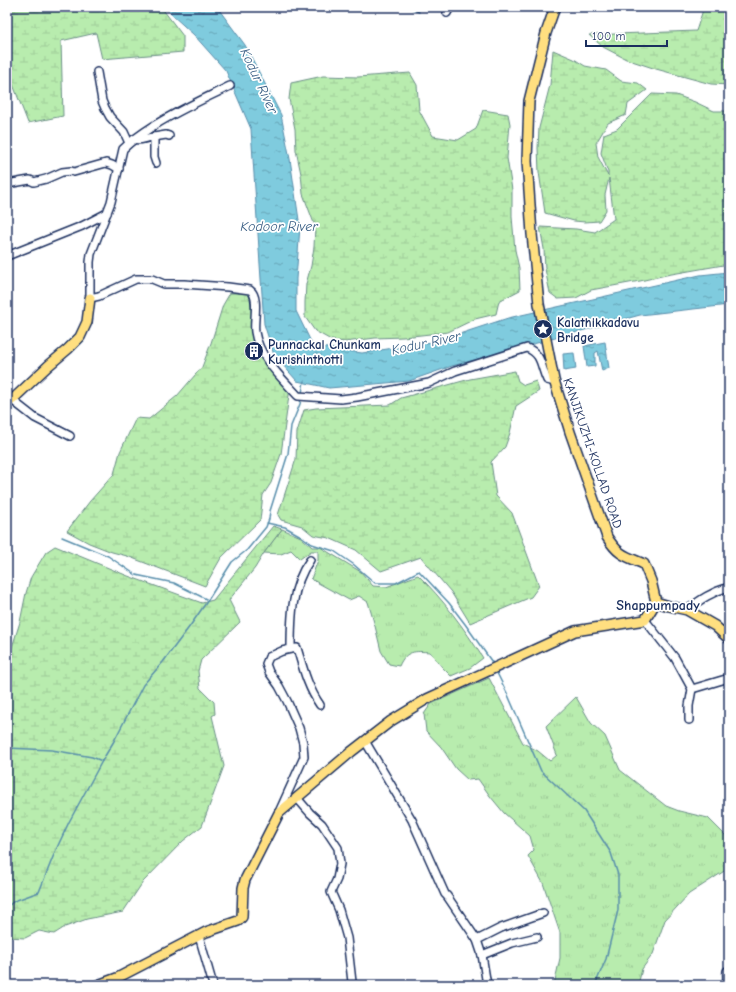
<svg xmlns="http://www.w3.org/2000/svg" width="736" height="992" font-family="'Comic Neue',sans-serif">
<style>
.grass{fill:url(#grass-tufts);stroke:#6a8e86}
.wetland{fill:url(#wetland-marsh);stroke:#6a8e86}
.water{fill:url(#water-ripples);stroke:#578dab}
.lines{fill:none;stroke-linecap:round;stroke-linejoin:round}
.stream{stroke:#578dab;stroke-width:1.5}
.minor-casing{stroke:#1b2f5e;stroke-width:10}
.major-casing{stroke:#1b2f5e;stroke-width:12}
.minor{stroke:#fff;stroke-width:7}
.major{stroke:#ffdf80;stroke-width:9}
.labels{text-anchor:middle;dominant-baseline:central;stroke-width:3.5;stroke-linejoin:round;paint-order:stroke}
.poi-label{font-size:13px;font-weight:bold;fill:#1b2f5e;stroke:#fff;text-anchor:start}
.street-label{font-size:13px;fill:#1b2f5e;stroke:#fff}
.water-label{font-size:14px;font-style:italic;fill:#395e84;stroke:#fff}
.neighbourhood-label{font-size:14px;font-weight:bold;fill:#1b2f5e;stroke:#fff}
</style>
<defs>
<pattern id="grass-tufts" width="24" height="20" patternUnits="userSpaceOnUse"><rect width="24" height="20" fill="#b8ecae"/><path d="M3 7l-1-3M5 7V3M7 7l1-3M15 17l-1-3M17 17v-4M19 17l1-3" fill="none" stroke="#9ecb98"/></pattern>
<pattern id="wetland-marsh" width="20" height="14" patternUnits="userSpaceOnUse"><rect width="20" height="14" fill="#b8ecae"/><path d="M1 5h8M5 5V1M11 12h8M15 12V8" fill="none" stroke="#9ecb98"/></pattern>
<pattern id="water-ripples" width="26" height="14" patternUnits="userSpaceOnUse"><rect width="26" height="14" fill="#7fcbde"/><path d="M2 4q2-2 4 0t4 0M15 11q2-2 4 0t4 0" fill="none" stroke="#67a5b7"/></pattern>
</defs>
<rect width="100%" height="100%" fill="#fff"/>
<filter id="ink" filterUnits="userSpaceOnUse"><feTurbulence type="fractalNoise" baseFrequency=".025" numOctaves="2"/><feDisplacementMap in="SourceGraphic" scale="8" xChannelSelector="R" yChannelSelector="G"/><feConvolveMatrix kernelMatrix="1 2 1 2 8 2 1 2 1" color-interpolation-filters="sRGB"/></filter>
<g filter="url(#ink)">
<g class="grass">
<path d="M282 529 301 537 312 547H320L361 572 373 586 386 587 418 575C443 599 464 628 483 658L470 668 451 676 442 667 430 652C415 651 406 650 399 666L389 664 381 651 375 626 368 602 359 596 349 600 311 579 318 560V551H311L300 559 291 550 281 554 264 553Z"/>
<path d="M489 678 523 743 538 751 550 761 557 755 546 726 576 697 591 723 605 736 620 770 666 806 679 811 708 818 729 839V868L689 894 665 920 653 954 642 969 638 985H554L560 958V933L543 883 528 856 534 850 530 836 504 813 490 796 478 779 468 780 456 769 441 747 426 731 424 714 431 704Z"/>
</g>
<g class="wetland">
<path d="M7 7H161L183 36V52L102 59 96 33 61 41 63 116 28 123 12 82 7 83Z"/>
<path d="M702 7H729V85L711 84 656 69 626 59 603 47 589 35 696 31 702 13Z"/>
<path d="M553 50 574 59 585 66 606 70 621 81 638 83 647 90 628 104 626 115 608 123 596 143 598 157 608 176V172L601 153 604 134 617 129 652 94 676 95 695 102 714 111H729V264L666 275 640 281 591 290 576 298 558 299 550 293 545 269 544 249 540 227 576 229 595 232 614 219 609 178 605 195 606 210 599 221 585 222 574 221 545 213 539 172 538 148 539 128 550 85Z"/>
<path d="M410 73 417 85 419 110 433 136 458 140 476 129 483 110 508 114 510 124 507 158 512 190V217L515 250 519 268 520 290 499 301 496 314 475 319 448 332 403 337 375 338 345 342 331 340 315 331 305 317V302L306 284 311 266 314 247 315 226 303 194 301 174 296 150 295 129 289 99 291 83 323 76 358 77Z"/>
<path d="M230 293H250L253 299 255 342 290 388 281 454 271 483 263 495 260 520 221 558 205 586 127 556 112 552 89 543 67 531 90 501 114 474 120 452 136 418 149 419 177 396 202 367 211 343 223 305Z"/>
<path d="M515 371 518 381 524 385 536 381 539 391 516 406 510 433 505 447 491 462 496 496 512 513 539 586 531 597 470 623 451 592 421 557 381 571 356 550 329 538 313 535 302 526 281 520 278 515 296 459 297 432 304 410 316 408 390 405 401 398 470 379Z"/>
<path d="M273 526 282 529 264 553 255 568 229 600 240 622 201 660 198 671 200 688 214 702 215 714 212 716 224 766 202 826 183 841 143 882 123 912 87 919 65 927 54 934 39 931 25 938 7 937V663L20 622 26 593 31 577 46 552 55 546 128 576 202 603 213 600Z"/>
</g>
<g class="water">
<path d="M166 7H217L245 45 281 115 290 159 300 227 296 279V311L313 346 362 353 438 341 508 318 700 275 729 272V305L640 315 452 366 409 381 329 388 297 381 274 355 264 324 251 129 226 71 194 35 172 15Z"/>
<path d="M605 342 609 368 602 371 598 351 595 353V366L587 367 584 346Z"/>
<path d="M574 353 576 369 564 371 563 354Z"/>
</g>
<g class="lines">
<g class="stream">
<path d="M409 7 419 12"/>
<path d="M302 393 304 381"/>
<path d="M267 523 285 527 301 536 312 544 334 551 353 564 375 583H396L419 571 449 603 465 624 494 665"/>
<path d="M62 537 108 556 136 575 174 583 208 600"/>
<path d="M496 671 508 695 541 771 584 811 611 853 618 875V910L606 959 595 985"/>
<path d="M7 748 52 750 92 757 102 761"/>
<path d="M7 907 14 901 39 892 55 852 69 822 102 761 114 741 143 685 163 662 190 626 208 600 232 562 247 550 266 527 269 519 270 511 288 454 291 426 300 404 301 399"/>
</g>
<defs>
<g id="minor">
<path d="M447 13 450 7"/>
<path d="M97 72 102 101 105 108 110 117 124 132 129 143"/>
<path d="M230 86C204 99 179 110 155 125 144 132 133 139 123 149L111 202 91 254 90 262V298L99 296 136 279H152L164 284H184L228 287 250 290C260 297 253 321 255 332 259 358 282 378 298 396L341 399 357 397 429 383 455 371 527 348C543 355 540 366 547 380L551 381 554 380"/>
<path d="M154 137 166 135 169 136"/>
<path d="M134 139C140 142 146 137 154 137V157L156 163"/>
<path d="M7 184 30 180 34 182 46 179 62 172 71 171 74 172 106 163 112 165 119 169"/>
<path d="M7 256 82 226 107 213"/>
<path d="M12 400 35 418 70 436"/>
<path d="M687 610C701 599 712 592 729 587"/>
<path d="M645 620 675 658 692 689 689 706V720"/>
<path d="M721 632 729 629"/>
<path d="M291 649 297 648C303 668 308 688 320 705"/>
<path d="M692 689 729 678"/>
<path d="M365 741 412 820 445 894 447 896 477 940 482 955 487 985"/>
<path d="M297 798 310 813 322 824 338 848 340 864 337 879 331 892 339 910 347 938 352 982V985"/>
<path d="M279 812 304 757 303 743 299 728 287 701 279 686 269 672 266 664 269 657 282 651 291 649C291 619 291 586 310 560"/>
<path d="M199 936 213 985"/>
<path d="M477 940 501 928 543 913"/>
<path d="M482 955 512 943 537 937"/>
<path d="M726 985C728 980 726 976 727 971L729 970"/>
</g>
<g id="major">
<path d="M555 7 546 33 529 101 527 161 532 234 539 304 554 380 570 432 607 537C618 555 625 556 644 564L651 581 656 602 669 606 687 610 715 626 729 639"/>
<path d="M7 403 12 400 48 366 68 349 80 337 87 322 90 298"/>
<path d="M98 985 117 978 206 932 238 921 242 917 243 888 245 880 279 813 351 752 391 721 427 699 575 631 645 620 656 602"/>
</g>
</defs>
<use href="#minor" class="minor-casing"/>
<use href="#major" class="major-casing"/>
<use href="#minor" class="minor"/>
<use href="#major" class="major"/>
</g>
</g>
<defs>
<symbol id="sight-disc" viewBox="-11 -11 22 22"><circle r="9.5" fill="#1b2f5e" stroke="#fff"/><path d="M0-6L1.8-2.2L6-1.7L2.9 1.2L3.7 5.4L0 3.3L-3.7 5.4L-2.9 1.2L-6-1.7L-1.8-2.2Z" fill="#fff"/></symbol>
<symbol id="building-disc" viewBox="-11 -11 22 22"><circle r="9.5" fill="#1b2f5e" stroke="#fff"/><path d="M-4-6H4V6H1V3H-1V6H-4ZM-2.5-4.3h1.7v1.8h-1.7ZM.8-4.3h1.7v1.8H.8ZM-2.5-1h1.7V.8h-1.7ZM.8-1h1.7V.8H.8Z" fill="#fff"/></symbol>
</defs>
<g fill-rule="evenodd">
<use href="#sight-disc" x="532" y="318" width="22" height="22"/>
<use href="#building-disc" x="243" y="340" width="22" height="22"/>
</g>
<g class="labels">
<g class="poi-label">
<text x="557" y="322">Kalathikkadavu<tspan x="557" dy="15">Bridge</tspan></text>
<text x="268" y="344">Punnackal Chunkam<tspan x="268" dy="15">Kurishinthotti</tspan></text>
</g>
<g class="street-label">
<text transform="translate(593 453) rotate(71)">KANJIKUZHI-KOLLAD ROAD</text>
</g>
<g class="water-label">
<text transform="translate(259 81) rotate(65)">Kodur River</text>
<text x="279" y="226">Kodoor River</text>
<text transform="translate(426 343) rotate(-12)">Kodur River</text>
</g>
<g class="neighbourhood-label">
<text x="658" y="605">Shappumpady</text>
</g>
</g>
<rect width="736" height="992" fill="none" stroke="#fff" stroke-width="24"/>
<rect x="12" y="12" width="712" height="968" fill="none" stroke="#1b2f5e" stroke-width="1.5" filter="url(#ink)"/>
<path d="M586 40v6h81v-6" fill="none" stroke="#1b2f5e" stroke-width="2"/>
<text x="592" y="40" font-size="12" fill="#1b2f5e" stroke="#ffffff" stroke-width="3" paint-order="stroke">100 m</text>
</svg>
